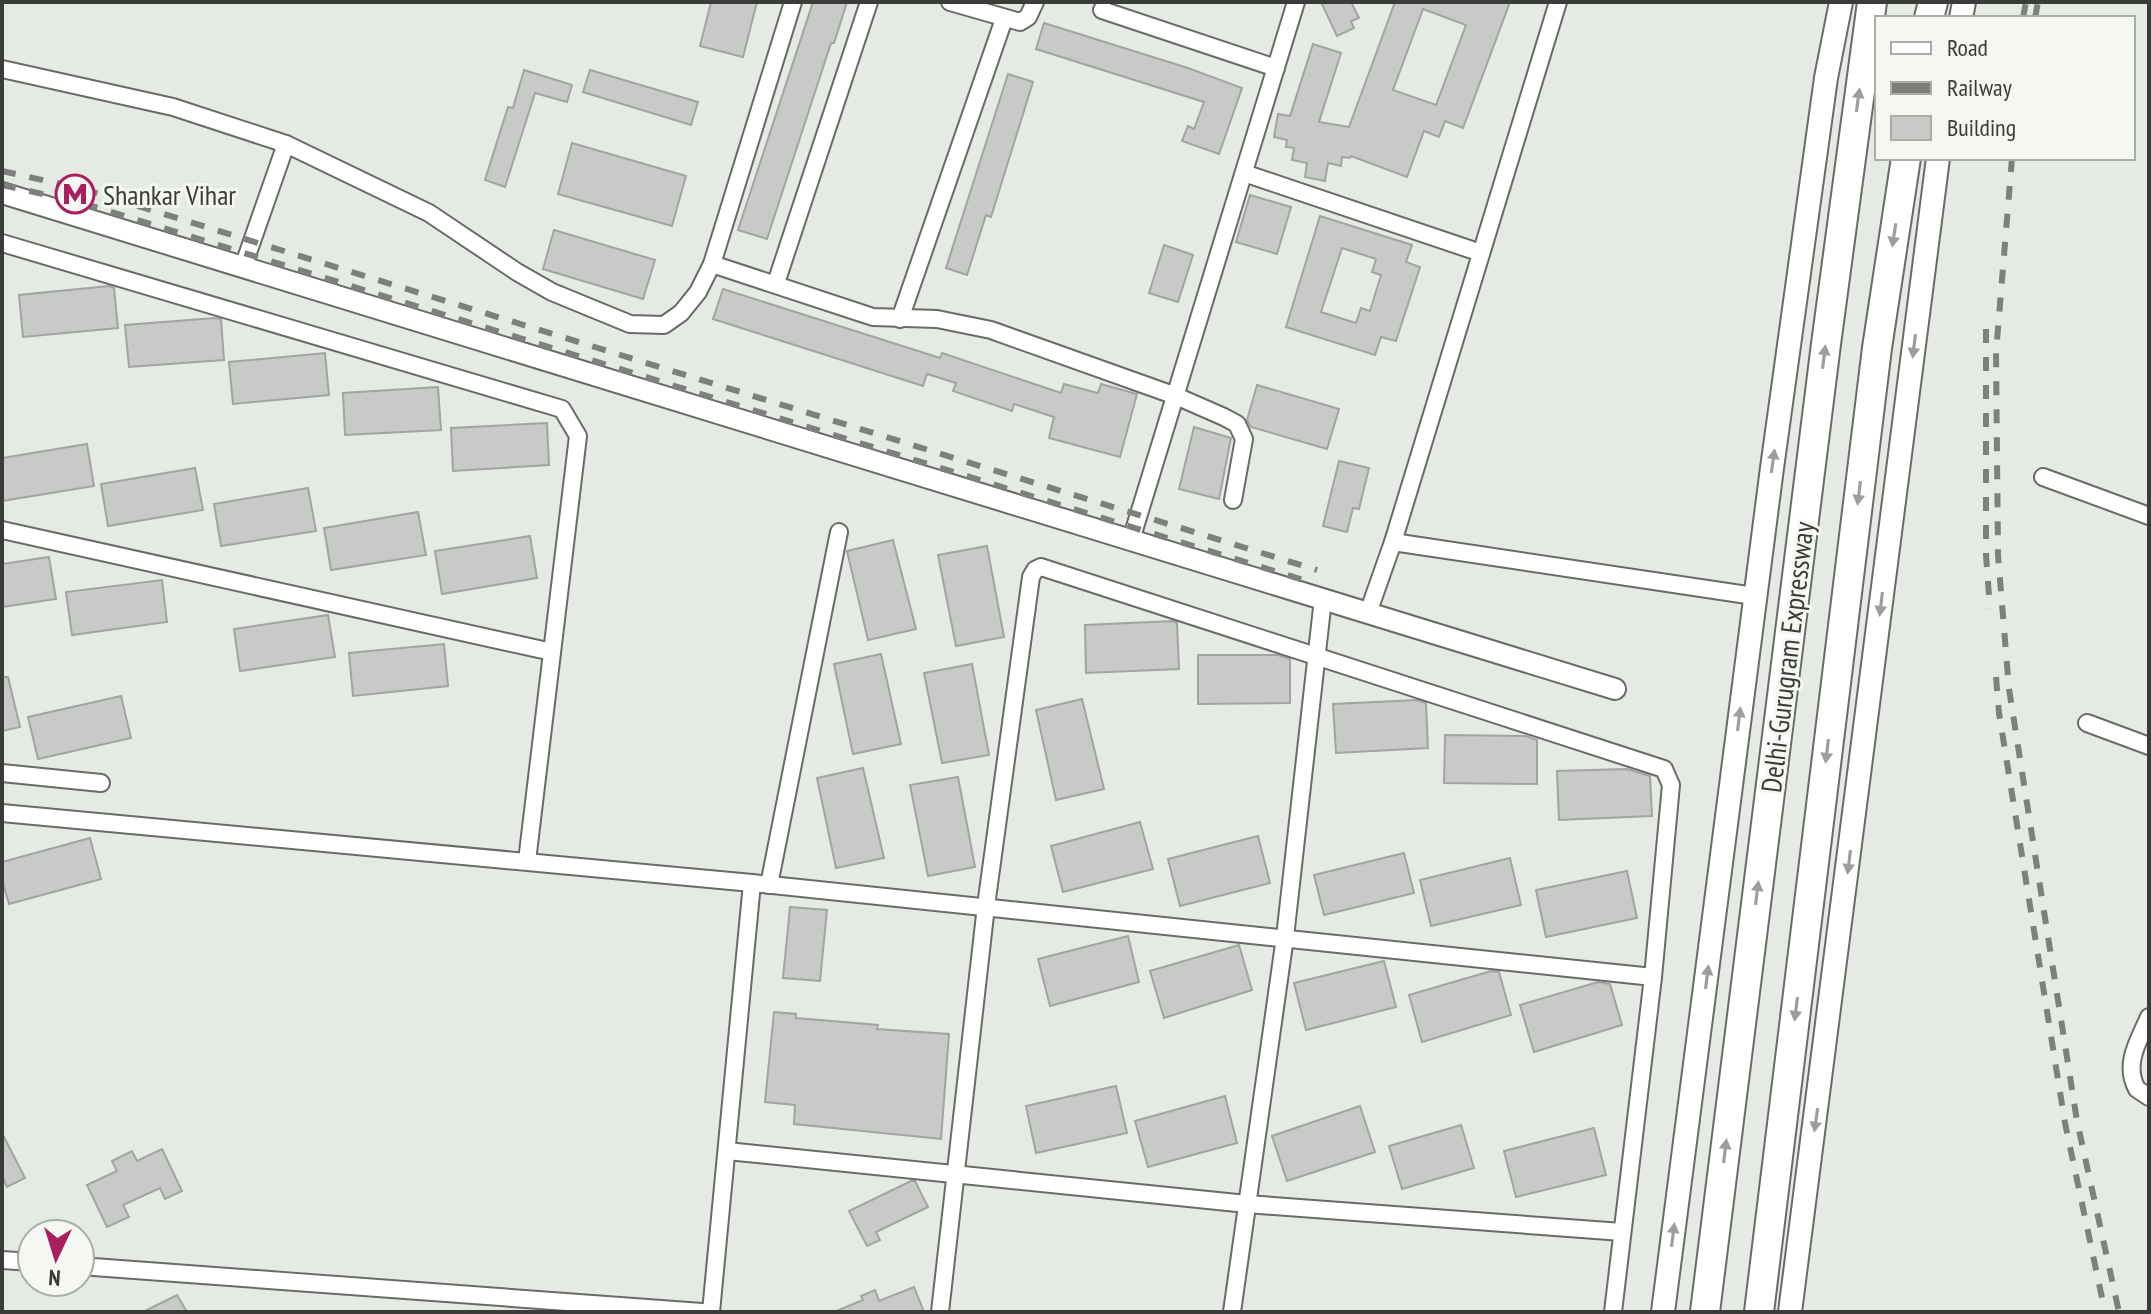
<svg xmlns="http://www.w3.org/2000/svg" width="2151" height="1314" font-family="'PT Sans Narrow',sans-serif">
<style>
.building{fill:#c7cac6;stroke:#a1a4a0;stroke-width:2;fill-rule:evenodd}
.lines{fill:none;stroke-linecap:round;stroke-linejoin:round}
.minor-casing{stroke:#686b66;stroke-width:20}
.tertiary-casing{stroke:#686b66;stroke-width:24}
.secondary-casing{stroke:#686b66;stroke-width:26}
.motorway-casing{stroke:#686b66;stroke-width:32}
.minor{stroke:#fff;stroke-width:16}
.tertiary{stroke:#fff;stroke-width:20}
.secondary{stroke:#fff;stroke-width:22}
.motorway{stroke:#fff;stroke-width:28}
.rail{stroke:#7d807d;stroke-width:6;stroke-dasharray:14 14;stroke-linecap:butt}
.oneway{fill:#9c9e9c}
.labels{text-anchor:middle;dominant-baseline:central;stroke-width:6;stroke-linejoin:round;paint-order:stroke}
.poi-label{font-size:28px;fill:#3a3c3a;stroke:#f4f7f2;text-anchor:start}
.street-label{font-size:28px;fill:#3a3c3a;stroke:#f4f7f2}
</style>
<rect width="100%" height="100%" fill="#e6eae5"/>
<g class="building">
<path d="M711 2H757L743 57 700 46Z"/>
<path d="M813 2H847L834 43H831L767 239 738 230Z"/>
<path d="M1321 2H1351L1359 18 1351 21 1354 28 1337 36Z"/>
<path d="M1395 2H1510L1463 128 1445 121 1439 137 1424 131 1407 177 1351 156 1350 158 1342 157 1341 166 1328 163 1325 181 1305 177 1307 163 1292 160 1294 148 1286 147 1287 140 1274 137 1278 114 1290 116 1313 44 1341 53 1319 122 1349 127ZM1423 9 1466 25 1436 105 1393 90Z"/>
<path d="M1044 23 1188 68 1242 88 1219 154 1182 141 1188 126 1194 129 1204 102 1036 49Z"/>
<path d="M524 70 572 85 567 102 535 93 505 187 485 180 508 107 513 108Z"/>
<path d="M590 70 698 102 691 125 583 92Z"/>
<path d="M1008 74 1033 82 991 217 986 215 967 275 946 268Z"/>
<path d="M572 143 686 176 672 226 558 194Z"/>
<path d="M1250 195 1291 207 1277 254 1236 242Z"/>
<path d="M1320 216 1412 245 1406 262 1420 267 1396 341 1381 337 1375 355 1286 327ZM1342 248 1376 259 1372 272 1381 275 1370 311 1361 308 1356 323 1321 312Z"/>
<path d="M554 230 655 260 643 299 543 269Z"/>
<path d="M1164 245 1193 255 1178 302 1149 293Z"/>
<path d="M109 286 114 288 118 328 23 337 19 295Z"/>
<path d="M723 289 940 358 942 353 1061 393 1064 384 1098 393 1101 384 1137 394 1120 457 1049 438 1054 417 1014 404 1012 411 953 391 956 383 927 374 923 386 713 319Z"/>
<path d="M215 318 221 319 224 360 129 367 125 325Z"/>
<path d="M325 353 329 395 233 404 229 362Z"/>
<path d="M1257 385 1339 409 1327 449 1251 427 1247 420Z"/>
<path d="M438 387 441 430 345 435 343 393Z"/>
<path d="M547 423 549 465 453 471 451 428Z"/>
<path d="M1194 427 1231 438 1219 499 1179 489Z"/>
<path d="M87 444 94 486 2 501V458Z"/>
<path d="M1339 461 1369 468 1359 509 1353 508 1347 532 1323 526Z"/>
<path d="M195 468 203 510 108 526 101 484Z"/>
<path d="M308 488 316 531 221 546 214 504Z"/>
<path d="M418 512 426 555 331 570 324 528Z"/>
<path d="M530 536 537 578 442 594 435 551Z"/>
<path d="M893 540 916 629 868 640 847 551Z"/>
<path d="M987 546 1004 637 956 646 938 555Z"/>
<path d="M49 557 56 599 2 607V564Z"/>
<path d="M162 580 167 622 72 635 66 592Z"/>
<path d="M328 615 335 657 240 671 234 629Z"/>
<path d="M1173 621 1177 623 1179 669 1086 673 1085 625Z"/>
<path d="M444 644 448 686 353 696 349 653Z"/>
<path d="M881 654 901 744 853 754 834 664Z"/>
<path d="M1198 655H1278L1290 659V703L1198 704Z"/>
<path d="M972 664 989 755 942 763 924 673Z"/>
<path d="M2 677H8L20 727 2 731Z"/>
<path d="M121 696 131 738 38 759 28 717Z"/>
<path d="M1082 699 1104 789 1056 800 1036 710Z"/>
<path d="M1417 700 1426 703 1428 748 1336 753 1333 704Z"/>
<path d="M1445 735 1526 736 1537 740V784L1444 783Z"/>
<path d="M863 768 884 858 836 868 817 778Z"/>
<path d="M1627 769 1650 776 1652 816 1559 820 1557 771Z"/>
<path d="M958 777 975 867 928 876 910 785Z"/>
<path d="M1140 822 1153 869 1063 892 1051 846Z"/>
<path d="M1258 836 1270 883 1180 906 1168 859Z"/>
<path d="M90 838 101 879 9 904 2 880V862Z"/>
<path d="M1404 853 1414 893 1324 915 1314 875Z"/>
<path d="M1510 858 1521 905 1431 926 1420 880Z"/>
<path d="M1627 871 1637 918 1546 937 1536 890Z"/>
<path d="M790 907 827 910 820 981 783 978Z"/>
<path d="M1128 936 1139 982 1050 1006 1038 959Z"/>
<path d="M1239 945 1252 990 1164 1018 1150 971Z"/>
<path d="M1384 961 1396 1007 1306 1030 1294 983Z"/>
<path d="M1491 971 1499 972 1511 1015 1422 1042 1409 995Z"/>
<path d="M1598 982 1610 984 1622 1025 1534 1052 1520 1005Z"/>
<path d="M774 1012 796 1014V1018L878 1025 877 1029 949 1034 941 1139 794 1124 795 1105 765 1102Z"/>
<path d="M1116 1086 1127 1133 1036 1153 1026 1106Z"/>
<path d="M1225 1096 1237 1143 1148 1167 1135 1121Z"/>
<path d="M1360 1106 1375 1152 1287 1181 1272 1136Z"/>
<path d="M1461 1125 1474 1168 1402 1189 1389 1146Z"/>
<path d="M1594 1128 1606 1175 1516 1197 1504 1151Z"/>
<path d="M2 1133 25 1178 7 1187 2 1176Z"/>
<path d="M162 1149 182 1191 165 1199 160 1188 123 1205 129 1217 107 1227 87 1185 117 1171 112 1161 132 1151 137 1161Z"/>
<path d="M911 1181H915L928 1207 876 1232 880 1240 867 1246 849 1211Z"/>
<path d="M914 1287 924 1312H834L863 1300 861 1296 875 1290 879 1301Z"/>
<path d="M177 1295 187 1312H143Z"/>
</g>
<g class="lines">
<defs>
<g id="minor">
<path d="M950 2 1020 22 1028 17 1035 2"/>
<path d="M1102 10 1276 68"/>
<path d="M2 69 173 107 286 144 429 213 517 272 552 292 630 324 664 325 681 313 698 292 712 264 793 2"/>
<path d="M1244 173 1481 253"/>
<path d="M2 243 562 409 578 436 527 861"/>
<path d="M712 264 873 317 937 319 991 330 1176 396 1224 417 1237 424 1244 439 1233 500"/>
<path d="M243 267 286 144"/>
<path d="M776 283 869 2"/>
<path d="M900 319 1004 19"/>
<path d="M2043 477 2149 516"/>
<path d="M2 530 552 652"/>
<path d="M1131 540 1296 2"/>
<path d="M1393 542 1754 596"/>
<path d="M1368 613 1393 542 1558 2"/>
<path d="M2087 723 2149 746"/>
<path d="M2 773 101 783"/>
<path d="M2 813 752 883 711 1312"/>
<path d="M752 883 1653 977"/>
<path d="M769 885 839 532"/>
<path d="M2149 1017C2139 1040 2123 1064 2137 1089L2149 1097"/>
<path d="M727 1151 1247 1204 1622 1232"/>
<path d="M2 1260 32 1262"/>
<path d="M80 1266 702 1312"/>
<path d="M940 1312 986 906 1031 577 1035 570 1041 567 1664 769 1671 785 1653 977 1613 1312"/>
<path d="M1232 1312 1285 937 1323 599"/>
</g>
<path id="tertiary" d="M2 193 1615 689"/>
<g id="secondary">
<path d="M1961 18 1964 2"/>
<path d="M1663 1312 1772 468 1826 78 1841 2"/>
<path d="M1790 1312 1938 158"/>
</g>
<g id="motorway">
<path d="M1929 18 1933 2"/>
<path d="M1705 1312 1826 344 1872 2"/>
<path d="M1759 1312 1877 348 1906 158"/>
</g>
</defs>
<use href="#minor" class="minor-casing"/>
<use href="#tertiary" class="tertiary-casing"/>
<use href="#secondary" class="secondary-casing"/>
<use href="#motorway" class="motorway-casing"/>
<use href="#minor" class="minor"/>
<use href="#tertiary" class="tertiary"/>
<use href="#secondary" class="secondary"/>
<use href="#motorway" class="motorway"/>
<g class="rail">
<path d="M2023 18 2026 2"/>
<path d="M2035 18 2038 2"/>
<path d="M2012 158 1996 353 1998 555 2009 689 2077 1121 2119 1312"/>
<path d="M2 171 83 189 1317 570"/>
<path d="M2 185 79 202 1313 583"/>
<path d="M1986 329V555L1990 609"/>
<path d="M1996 677 1999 713 2065 1123 2105 1312"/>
</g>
</g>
<defs><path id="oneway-solid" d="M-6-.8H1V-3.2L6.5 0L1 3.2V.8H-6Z" transform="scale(2)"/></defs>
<g class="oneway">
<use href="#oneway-solid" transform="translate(1858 100) rotate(-82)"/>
<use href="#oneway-solid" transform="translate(1894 235) rotate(99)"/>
<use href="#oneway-solid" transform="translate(1914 346) rotate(97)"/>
<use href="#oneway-solid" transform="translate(1824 357) rotate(-83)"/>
<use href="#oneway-solid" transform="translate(1773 461) rotate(-82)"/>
<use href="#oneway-solid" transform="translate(1859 493) rotate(97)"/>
<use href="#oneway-solid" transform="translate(1881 604) rotate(97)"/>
<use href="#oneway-solid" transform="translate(1739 719) rotate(-83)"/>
<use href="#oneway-solid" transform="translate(1827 751) rotate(97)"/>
<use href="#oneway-solid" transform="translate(1849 862) rotate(97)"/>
<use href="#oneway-solid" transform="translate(1757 893) rotate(-83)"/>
<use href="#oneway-solid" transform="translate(1707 977) rotate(-83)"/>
<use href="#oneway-solid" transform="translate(1796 1009) rotate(97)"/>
<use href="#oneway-solid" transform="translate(1816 1120) rotate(98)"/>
<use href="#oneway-solid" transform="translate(1725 1151) rotate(-83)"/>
<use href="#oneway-solid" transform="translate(1673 1235) rotate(-83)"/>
</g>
<defs>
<symbol id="metro-ring" viewBox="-11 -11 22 22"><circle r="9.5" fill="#f4f7f2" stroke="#aa1e60" stroke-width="1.5"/><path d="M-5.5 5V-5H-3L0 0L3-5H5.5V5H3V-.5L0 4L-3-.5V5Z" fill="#aa1e60"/></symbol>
</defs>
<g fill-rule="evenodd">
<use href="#metro-ring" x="53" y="172" width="44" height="44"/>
</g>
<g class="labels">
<g class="poi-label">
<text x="103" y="194">Shankar Vihar</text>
</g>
<g class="street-label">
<text transform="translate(1787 657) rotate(-83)">Delhi-Gurugram Expressway</text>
</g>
</g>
<rect width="2151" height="1314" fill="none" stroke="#3a3c3a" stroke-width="8"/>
<rect x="1875" y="16" width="260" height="144" fill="#f4f7f2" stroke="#aaaca8" stroke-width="2"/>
<rect x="1891" y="42" width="40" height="12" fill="#ffffff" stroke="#aaaca8" stroke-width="2"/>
<text x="1947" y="56" font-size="24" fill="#3a3c3a">Road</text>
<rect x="1891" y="82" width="40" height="12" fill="#7d807d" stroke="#aaaca8" stroke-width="2"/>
<text x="1947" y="96" font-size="24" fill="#3a3c3a">Railway</text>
<rect x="1891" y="116" width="40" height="24" fill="#c7cac6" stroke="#aaaca8" stroke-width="2"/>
<text x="1947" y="136" font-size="24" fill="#3a3c3a">Building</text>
<g transform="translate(56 1258) rotate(184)"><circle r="38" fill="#f4f7f2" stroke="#aaaca8" stroke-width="2"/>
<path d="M0-6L14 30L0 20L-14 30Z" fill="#aa1e60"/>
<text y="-12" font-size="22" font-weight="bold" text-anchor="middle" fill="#3a3c3a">N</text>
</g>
</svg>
